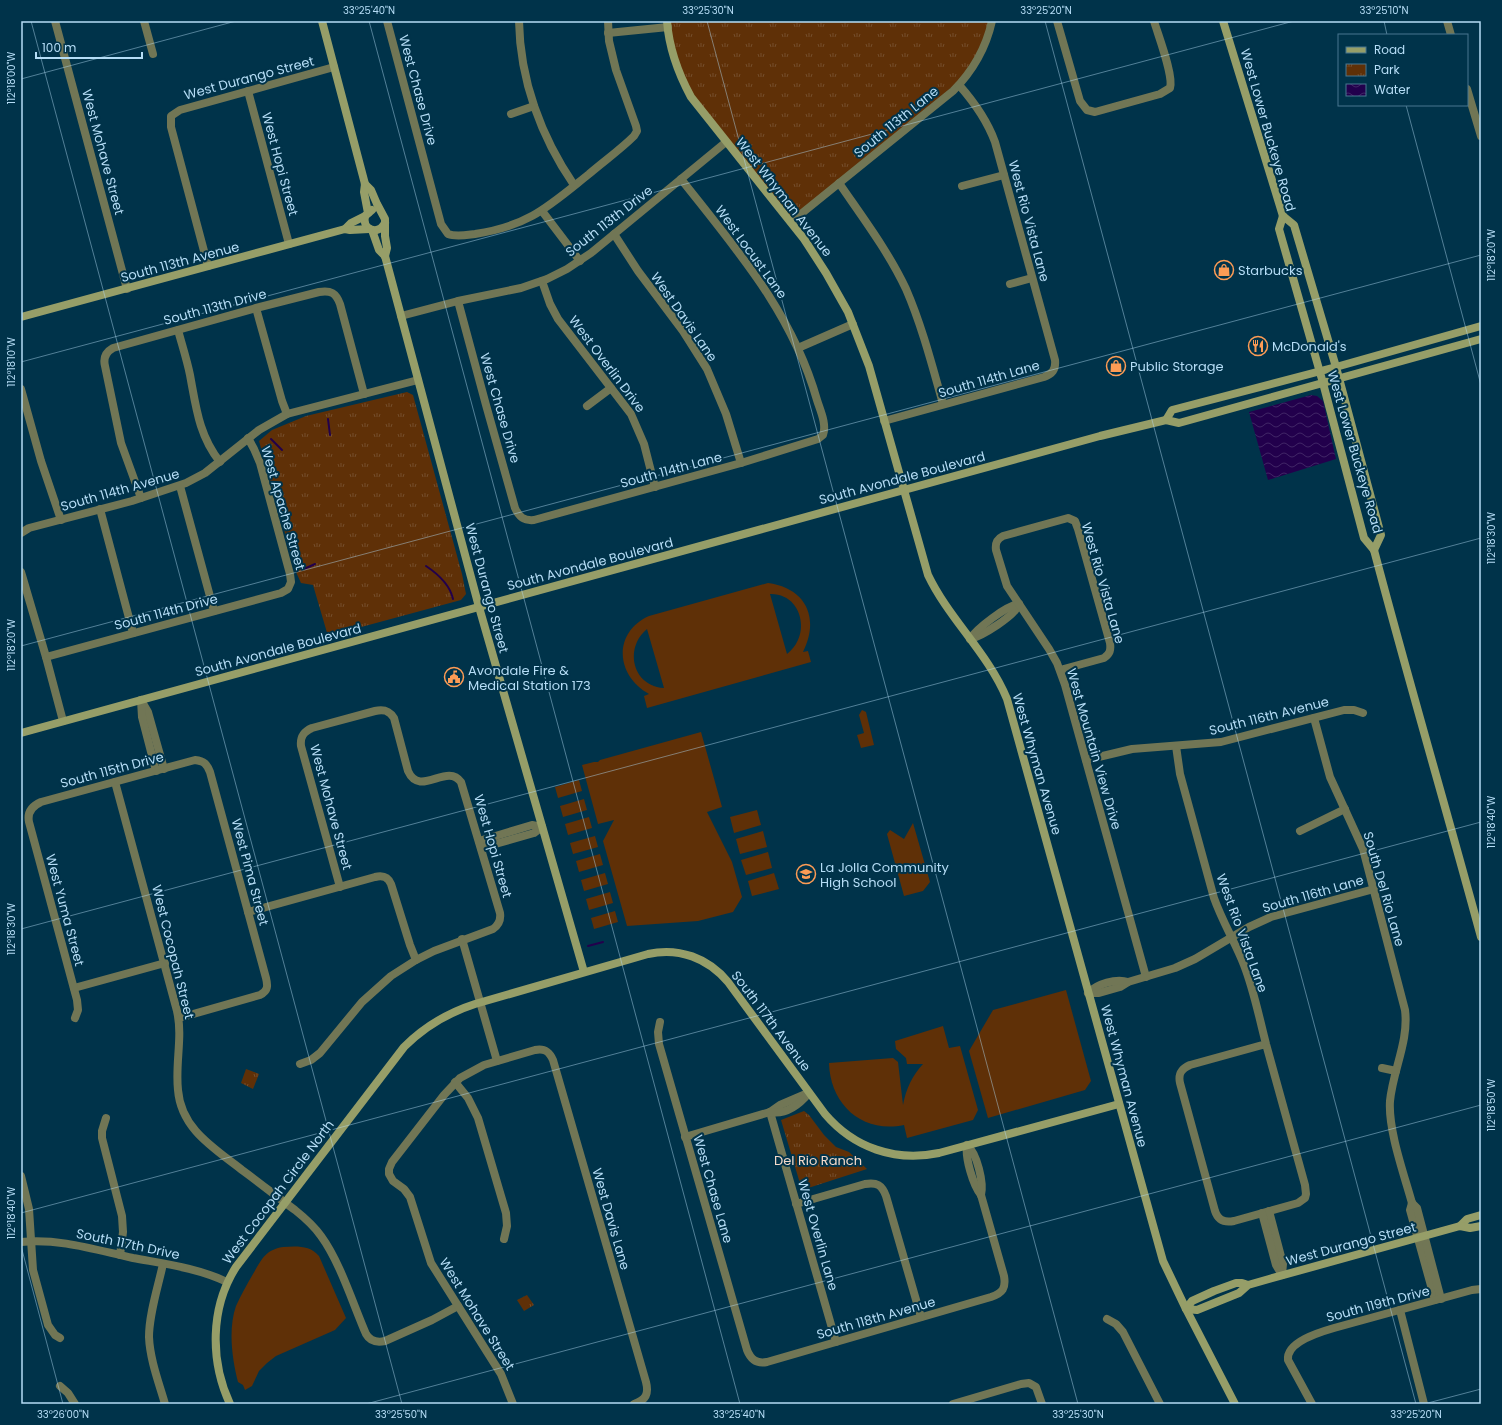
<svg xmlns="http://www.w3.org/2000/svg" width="1502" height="1425" font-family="Poppins,sans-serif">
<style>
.grass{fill:#5f3007;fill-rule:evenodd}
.park{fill:url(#park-tufts)}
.water{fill:url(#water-waves)}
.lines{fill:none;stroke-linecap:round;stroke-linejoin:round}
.stream{stroke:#22004c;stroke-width:2}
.street{stroke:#717655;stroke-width:8}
.secondary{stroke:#969e68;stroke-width:8}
.ticks{fill:none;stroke:#b5ddf6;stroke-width:1;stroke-opacity:0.45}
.labels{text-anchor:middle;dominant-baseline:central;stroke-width:4;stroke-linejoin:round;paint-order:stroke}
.street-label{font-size:13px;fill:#b5ddf6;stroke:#00334a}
.poi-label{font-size:13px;fill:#b5ddf6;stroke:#00334a;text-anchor:start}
.park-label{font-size:13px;fill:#f4daca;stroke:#00334a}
.neatline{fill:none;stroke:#b5ddf6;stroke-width:1.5}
.ticks-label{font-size:10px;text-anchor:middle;fill:#b5ddf6}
</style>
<defs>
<pattern id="park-tufts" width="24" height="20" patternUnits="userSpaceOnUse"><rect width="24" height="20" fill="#5f3007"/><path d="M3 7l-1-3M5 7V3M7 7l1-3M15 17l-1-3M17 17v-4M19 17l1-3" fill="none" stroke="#744e2c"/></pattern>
<pattern id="water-waves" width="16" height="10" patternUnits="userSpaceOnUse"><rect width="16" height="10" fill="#22004c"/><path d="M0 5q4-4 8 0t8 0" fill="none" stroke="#402566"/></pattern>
</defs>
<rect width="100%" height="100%" fill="#00334a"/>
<g class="grass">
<path d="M768 583C806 588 820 618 803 652L808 651 811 662 647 708 644 696 649 694C616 676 612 633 649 616ZM770 594C802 593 812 635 787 654ZM647 629 664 688C632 686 624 648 647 629Z"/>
<path d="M862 710 866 712 874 745 861 748 857 735 864 733 859 715Z"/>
<path d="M701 732 722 807 707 812 732 862 742 897 733 912 698 921 627 926 603 841 614 820 598 824 582 765 594 762H598L600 760Z"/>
<path d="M579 780 582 791 558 798 555 787Z"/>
<path d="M584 799 587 810 563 817 560 806Z"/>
<path d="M757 810 761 825 734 833 730 817Z"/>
<path d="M589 817 592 828 568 835 565 824Z"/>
<path d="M913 823 930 882 923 891 904 896 887 834 890 830 904 839Z"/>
<path d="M763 831 767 847 740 854 736 839Z"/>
<path d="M595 836 598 847 573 854 570 843Z"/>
<path d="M768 852 772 868 746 875 741 860Z"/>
<path d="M600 854 603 865 579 872 576 861Z"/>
<path d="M605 873 608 884 584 891 581 880Z"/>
<path d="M774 873 779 889 752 896 748 881Z"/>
<path d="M610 892 613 903 589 910 586 899Z"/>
<path d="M615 911 618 922 594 929 591 918Z"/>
<path d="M1066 990 1091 1081 1085 1090 988 1118 969 1051 993 1010Z"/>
<path d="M943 1026 949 1048 960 1046 978 1110 973 1120 907 1138 904 1125C862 1134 830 1104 829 1063L893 1058 898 1062 903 1105C906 1089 912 1076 923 1064H907L906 1058 896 1049 895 1041Z"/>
<path d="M283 1247C296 1246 310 1245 319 1256L346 1318 335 1330 276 1356 267 1363 259 1371 252 1386 245 1390 243 1385 238 1382C232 1359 228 1329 236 1306 241 1295 247 1284 253 1274 262 1259 265 1250 283 1247Z"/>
</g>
<g class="park">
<path d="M667 21H992L969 73 791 222 686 88Z"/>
<path d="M407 392 413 395 462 574 466 594 461 600 328 636 313 585 301 583 296 572 259 441 272 430 306 416Z"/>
<path d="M246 1069 259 1074 253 1089 241 1083Z"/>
<path d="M804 1111 809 1115 824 1135 836 1147 849 1152 867 1169 802 1190 781 1120Z"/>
<path d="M527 1295 534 1305 524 1311 517 1300Z"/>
</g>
<path class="water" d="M1311 395 1317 396 1323 401 1336 459 1268 480 1249 412Z"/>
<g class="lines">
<g class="stream">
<path d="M328 419 330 435"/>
<path d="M271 439 282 450"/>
<path d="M426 566C438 574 450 585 453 599"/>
<path d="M304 569 315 564"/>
<path d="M588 946 603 942"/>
</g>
<g class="street">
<path d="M55 21 127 289"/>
<path d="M144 21 153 54"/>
<path d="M387 21 441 224 448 234C456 237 466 235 475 234 529 226 549 206 589 174 604 161 620 150 634 136L637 131 636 126 616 70 609 41 608 21"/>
<path d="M519 21C520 80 541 137 574 185"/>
<path d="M1057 21 1080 101 1087 110 1095 112 1160 94 1170 88C1174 76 1158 35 1154 21"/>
<path d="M1447 21 1451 35"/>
<path d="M608 33 668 27"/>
<path d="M1467 89 1481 136"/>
<path d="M248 91 289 244"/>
<path d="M511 114 534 106"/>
<path d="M839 183C863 218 888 251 906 289 922 326 932 365 943 404"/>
<path d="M962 186 1004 175"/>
<path d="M542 211 580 261"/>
<path d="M791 222 953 91C973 71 986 48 992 21"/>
<path d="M614 234 638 271 683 331 707 369 726 414 741 463"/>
<path d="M208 266 171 127V116L180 110 334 67"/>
<path d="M542 281 550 304 558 319 631 414 644 444 655 487"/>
<path d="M1010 284 1032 278"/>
<path d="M458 301 486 405 515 508C519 517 524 521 534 520L741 463 818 439 823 435C827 424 820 410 817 400 792 312 736 249 681 179"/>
<path d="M256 308 282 401 287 414"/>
<path d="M401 316 458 301 521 288 547 279 567 269 591 253 726 142"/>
<path d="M178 330C182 345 187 360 190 375 196 407 199 436 220 462"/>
<path d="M798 348 853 324"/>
<path d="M21 389 41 461 61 520"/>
<path d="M587 406 611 388"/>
<path d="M884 421 1044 377C1052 374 1056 370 1055 360L995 142C987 120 974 102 959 85"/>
<path d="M180 486 214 611"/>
<path d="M141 498 121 443 105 366C103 358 106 352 113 348L256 308 319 292C331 290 336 293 340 304L364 394"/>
<path d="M100 509 133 633"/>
<path d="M21 533 29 528 132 501 186 483 205 473 259 430 287 414 418 380"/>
<path d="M21 572 46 657 63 721"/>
<path d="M970 639C982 636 1015 616 1019 604"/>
<path d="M970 639C977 628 1006 606 1019 604"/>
<path d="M46 657 281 593 288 589 291 582 290 574 260 463 254 449 248 438"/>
<path d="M1060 670 1104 658C1110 654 1111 650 1110 643L1078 529 1075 521 1068 518 1003 536C997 539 995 543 996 550L1007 586 1049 649 1057 663 1065 685 1146 977"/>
<path d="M141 700 148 712 164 769"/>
<path d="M141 700 142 717 156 771"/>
<path d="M1314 718 1330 777 1363 849 1405 1010C1409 1041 1393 1070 1390 1101 1388 1130 1404 1174 1412 1203"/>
<path d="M1176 746 1180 774 1214 898C1222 921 1235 942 1244 965 1253 988 1258 1012 1264 1036L1266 1044 1305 1185 1306 1194 1305 1198 1298 1203 1234 1221C1224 1223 1218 1220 1215 1211L1180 1083C1178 1074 1181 1069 1190 1065L1266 1044"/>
<path d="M1086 760 1132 749 1221 742 1344 710H1354L1363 713"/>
<path d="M115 782 177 1011C183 1037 175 1063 178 1090 181 1129 214 1148 242 1170 260 1183 277 1197 295 1210 305 1218 314 1226 321 1236 340 1262 353 1304 366 1334 370 1341 376 1343 385 1341L432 1320 458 1306"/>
<path d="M1300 831 1345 809"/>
<path d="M479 841 532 825 542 827"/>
<path d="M481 848 534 833 542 827"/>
<path d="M248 912 375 877C383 875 388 877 391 884L410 945 416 960"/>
<path d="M462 939 497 1061"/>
<path d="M74 988 165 963"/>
<path d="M1088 993H1099L1120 987 1128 982 1175 968 1195 959 1249 927 1271 917 1374 889"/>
<path d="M1088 993C1097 984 1116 978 1128 982"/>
<path d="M75 1018 78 1010 77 1000 29 822C27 812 32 806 41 802L195 760C204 761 207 764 210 772L266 978C268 986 268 991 260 995L179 1018"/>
<path d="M660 1022 658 1032 659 1044 747 1350C751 1360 757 1364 767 1362L991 1297C1003 1293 1006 1288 1004 1276L981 1195C973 1185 965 1158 967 1145"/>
<path d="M300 1064 311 1060 320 1053 362 1002 391 976 416 960 434 951 493 929C499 925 501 920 500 913L461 782C447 762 420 798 408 771L394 718C389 710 383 709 375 711L312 728C303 732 300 737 301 746L340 887"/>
<path d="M1382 1068 1396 1071"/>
<path d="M455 1082 468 1098 478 1118 506 1213 507 1226 504 1239"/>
<path d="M770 1112 836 1342"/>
<path d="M770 1112 780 1105 808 1093"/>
<path d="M106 1118 102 1131V1138L122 1216 123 1232 120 1255"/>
<path d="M685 1137 770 1112C786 1115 799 1105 809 1093"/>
<path d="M967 1145C977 1153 984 1183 981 1195"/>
<path d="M21 1176 29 1209 33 1270 48 1325 55 1335 60 1338"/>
<path d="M1412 1203 1410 1210 1435 1300"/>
<path d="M1412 1203 1417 1208 1441 1299"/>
<path d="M796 1204 865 1184C877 1182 882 1185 886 1196L921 1317"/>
<path d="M1269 1211 1283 1264 1282 1275"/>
<path d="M1262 1213 1276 1265 1282 1275"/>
<path d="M21 1242C59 1238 96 1250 133 1258 165 1264 198 1268 227 1282"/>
<path d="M163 1264C158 1287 149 1314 149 1337 150 1360 159 1383 165 1404"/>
<path d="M1400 1310 1424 1404"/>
<path d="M1107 1319 1116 1324 1123 1332 1160 1404"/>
<path d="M60 1386 68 1393 75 1404"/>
<path d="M513 1404 501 1374 431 1263 410 1197 404 1189 393 1181 389 1174V1169L392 1162 444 1095 460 1078 484 1065 535 1050C544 1048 549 1051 553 1060L646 1382C649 1394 646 1400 634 1404"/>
<path d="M953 1404 1021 1384 1029 1383 1036 1387 1042 1404"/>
<path d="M1312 1404 1288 1360C1286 1342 1320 1332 1334 1328L1472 1290 1481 1289"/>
</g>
<g class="secondary">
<path d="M322 21 365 184 364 192 368 213"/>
<path d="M667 21C669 49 678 73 691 97L804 239 826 273 848 312 869 366 928 575C949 619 988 653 1007 699L1163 1261 1186 1309 1235 1404"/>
<path d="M1223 21 1283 216 1279 229 1323 383 1364 538 1374 550C1408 679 1446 808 1481 937"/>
<path d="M365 184 371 190 377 204 385 219V236L387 248 385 256"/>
<path d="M372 210 365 216C362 230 378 236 385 223"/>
<path d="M1283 216 1294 225 1336 367 1381 535 1374 550"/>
<path d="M345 229 351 223 365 216"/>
<path d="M372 230 379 250 385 256 479 607 584 972"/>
<path d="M21 317 345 229 350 230 369 229"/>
<path d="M1166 420 1172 410 1336 367 1481 326"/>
<path d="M21 733 1100 436 1166 420 1179 423 1481 339"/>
<path d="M1460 1226 1467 1219 1481 1215"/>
<path d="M1248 1285 1242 1283H1236L1214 1291 1192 1301 1186 1309 1197 1310 1239 1293 1248 1285 1269 1279 1460 1226 1470 1228 1481 1226"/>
<path d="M230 1404C210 1361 210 1308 236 1267L404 1047C424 1027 447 1013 475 1004L648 954C679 947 708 958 728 982L825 1114C854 1148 895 1162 939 1153L1119 1104"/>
</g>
</g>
<path class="ticks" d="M31 21 402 1404M369 21 740 1404M707 21 1078 1404M1045 21 1416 1404M1384 21 1387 35M21 79 236 21M1406 105 1481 385M21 362 1294 21M21 646 1481 255M21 929 1481 538M21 1213 1481 822M21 1246 63 1404M366 1404 1481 1105M1424 1404 1481 1389"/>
<defs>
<symbol id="shop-ring" viewBox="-11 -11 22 22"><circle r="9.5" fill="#00334a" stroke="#fd9c55" stroke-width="1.5"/><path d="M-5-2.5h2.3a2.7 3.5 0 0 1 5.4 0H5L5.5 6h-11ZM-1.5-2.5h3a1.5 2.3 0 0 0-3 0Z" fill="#fd9c55"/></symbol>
<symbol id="restaurant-ring" viewBox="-11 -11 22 22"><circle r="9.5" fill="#00334a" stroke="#fd9c55" stroke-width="1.5"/><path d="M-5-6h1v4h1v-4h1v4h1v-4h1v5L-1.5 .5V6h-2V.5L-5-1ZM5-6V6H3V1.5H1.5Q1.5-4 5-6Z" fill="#fd9c55"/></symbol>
<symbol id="civic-ring" viewBox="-11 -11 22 22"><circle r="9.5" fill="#00334a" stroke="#fd9c55" stroke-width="1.5"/><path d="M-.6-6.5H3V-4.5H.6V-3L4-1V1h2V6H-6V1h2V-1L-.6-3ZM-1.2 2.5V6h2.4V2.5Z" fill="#fd9c55"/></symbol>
<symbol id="school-ring" viewBox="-11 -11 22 22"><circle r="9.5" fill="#00334a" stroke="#fd9c55" stroke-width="1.5"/><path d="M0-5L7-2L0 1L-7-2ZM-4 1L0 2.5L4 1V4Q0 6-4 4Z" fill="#fd9c55"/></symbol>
</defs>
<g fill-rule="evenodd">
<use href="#shop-ring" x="1213" y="259" width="22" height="22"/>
<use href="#restaurant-ring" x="1247" y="335" width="22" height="22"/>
<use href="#shop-ring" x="1105" y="355" width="22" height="22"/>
<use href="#civic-ring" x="443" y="666" width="22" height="22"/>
<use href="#school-ring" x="795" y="863" width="22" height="22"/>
</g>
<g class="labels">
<g class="street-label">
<text transform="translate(249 78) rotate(-15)">West Durango Street</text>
<text transform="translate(418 90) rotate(75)">West Chase Drive</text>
<text transform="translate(896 122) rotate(-39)">South 113th Lane</text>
<text transform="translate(1268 130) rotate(74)">West Lower Buckeye Road</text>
<text transform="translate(103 152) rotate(75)">West Mohave Street</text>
<text transform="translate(280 164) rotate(75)">West Hopi Street</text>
<text transform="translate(784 197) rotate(52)">West Whyman Avenue</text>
<text transform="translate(609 221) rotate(-38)">South 113th Drive</text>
<text transform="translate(1029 221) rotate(75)">West Rio Vista Lane</text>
<text transform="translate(751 252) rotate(54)">West Locust Lane</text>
<text transform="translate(180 262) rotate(-15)">South 113th Avenue</text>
<text transform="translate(215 307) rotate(-15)">South 113th Drive</text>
<text transform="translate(684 317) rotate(55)">West Davis Lane</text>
<text transform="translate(607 364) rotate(53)">West Overlin Drive</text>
<text transform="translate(989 379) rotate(-16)">South 114th Lane</text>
<text transform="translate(500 408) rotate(74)">West Chase Drive</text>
<text transform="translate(1355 452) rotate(74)">West Lower Buckeye Road</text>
<text transform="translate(671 470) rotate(-15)">South 114th Lane</text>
<text transform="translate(902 478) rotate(-15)">South Avondale Boulevard</text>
<text transform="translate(120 490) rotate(-16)">South 114th Avenue</text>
<text transform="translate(283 508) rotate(74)">West Apache Street</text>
<text transform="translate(590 564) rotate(-15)">South Avondale Boulevard</text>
<text transform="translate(1103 583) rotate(74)">West Rio Vista Lane</text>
<text transform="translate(487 588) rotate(75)">West Durango Street</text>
<text transform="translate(166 612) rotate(-15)">South 114th Drive</text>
<text transform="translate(278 650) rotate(-15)">South Avondale Boulevard</text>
<text transform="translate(1269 716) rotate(-14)">South 116th Avenue</text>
<text transform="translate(1094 749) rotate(74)">West Mountain View Drive</text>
<text transform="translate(1037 764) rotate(74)">West Whyman Avenue</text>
<text transform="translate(112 770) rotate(-15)">South 115th Drive</text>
<text transform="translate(331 807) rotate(75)">West Mohave Street</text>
<text transform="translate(493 846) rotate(74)">West Hopi Street</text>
<text transform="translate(250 872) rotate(75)">West Pima Street</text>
<text transform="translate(1384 889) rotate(74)">South Del Rio Lane</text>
<text transform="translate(1313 894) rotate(-16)">South 116th Lane</text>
<text transform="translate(65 910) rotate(75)">West Yuma Street</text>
<text transform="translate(1242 933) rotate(70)">West Rio Vista Lane</text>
<text transform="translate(173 952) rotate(76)">West Cocopah Street</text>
<text transform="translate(771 1021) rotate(53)">South 117th Avenue</text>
<text transform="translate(1124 1076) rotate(75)">West Whyman Avenue</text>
<text transform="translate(713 1189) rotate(74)">West Chase Lane</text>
<text transform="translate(278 1192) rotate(-53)">West Cocopah Circle North</text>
<text transform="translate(611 1219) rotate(74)">West Davis Lane</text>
<text transform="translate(818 1235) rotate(74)">West Overlin Lane</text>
<text transform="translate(128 1244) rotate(12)">South 117th Drive</text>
<text transform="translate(1351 1244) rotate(-15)">West Durango Street</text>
<text transform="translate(1378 1304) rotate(-15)">South 119th Drive</text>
<text transform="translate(477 1314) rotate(58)">West Mohave Street</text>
<text transform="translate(876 1318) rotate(-16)">South 118th Avenue</text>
</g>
<g class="poi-label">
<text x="1238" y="270">Starbucks</text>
<text x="1272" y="346">McDonald's</text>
<text x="1130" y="366">Public Storage</text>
<text x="468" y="670">Avondale Fire &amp;<tspan x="468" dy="15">Medical Station 173</tspan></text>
<text x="820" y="867">La Jolla Community<tspan x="820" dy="15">High School</tspan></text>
</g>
<g class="park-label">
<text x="818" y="1160">Del Rio Ranch</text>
</g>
</g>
<rect width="1502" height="1425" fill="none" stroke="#00334a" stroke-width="44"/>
<rect x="1338" y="34" width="130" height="72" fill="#00334a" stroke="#48778f"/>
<rect x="1346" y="47" width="20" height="6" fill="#969e68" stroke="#48778f"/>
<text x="1374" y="54" font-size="12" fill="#b5ddf6">Road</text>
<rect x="1346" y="64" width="20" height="12" fill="url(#park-tufts)" stroke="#48778f"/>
<text x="1374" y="74" font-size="12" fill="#b5ddf6">Park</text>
<rect x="1346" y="84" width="20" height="12" fill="url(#water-waves)" stroke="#48778f"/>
<text x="1374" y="94" font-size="12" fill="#b5ddf6">Water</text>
<path d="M36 52v6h106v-6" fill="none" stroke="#b5ddf6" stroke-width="2"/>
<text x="42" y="52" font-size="12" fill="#b5ddf6" stroke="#00334a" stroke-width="3" paint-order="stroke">100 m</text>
<rect x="22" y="22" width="1458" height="1381" class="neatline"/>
<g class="ticks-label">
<text x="369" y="14">33°25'40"N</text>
<text x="708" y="14">33°25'30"N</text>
<text x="1046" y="14">33°25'20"N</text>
<text x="1384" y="14">33°25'10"N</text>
<text transform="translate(11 78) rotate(-90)" y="4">112°18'00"W</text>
<text transform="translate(1491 255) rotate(-90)" y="4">112°18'20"W</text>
<text transform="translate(11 362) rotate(-90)" y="4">112°18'10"W</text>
<text transform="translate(1491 538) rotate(-90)" y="4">112°18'30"W</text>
<text transform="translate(11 645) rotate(-90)" y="4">112°18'20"W</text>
<text transform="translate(1491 822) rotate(-90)" y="4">112°18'40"W</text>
<text transform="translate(11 929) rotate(-90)" y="4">112°18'30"W</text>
<text transform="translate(1491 1105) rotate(-90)" y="4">112°18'50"W</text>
<text transform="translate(11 1213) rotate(-90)" y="4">112°18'40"W</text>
<text x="63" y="1418">33°26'00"N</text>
<text x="401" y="1418">33°25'50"N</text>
<text x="739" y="1418">33°25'40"N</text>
<text x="1078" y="1418">33°25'30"N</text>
<text x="1416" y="1418">33°25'20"N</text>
</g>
</svg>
